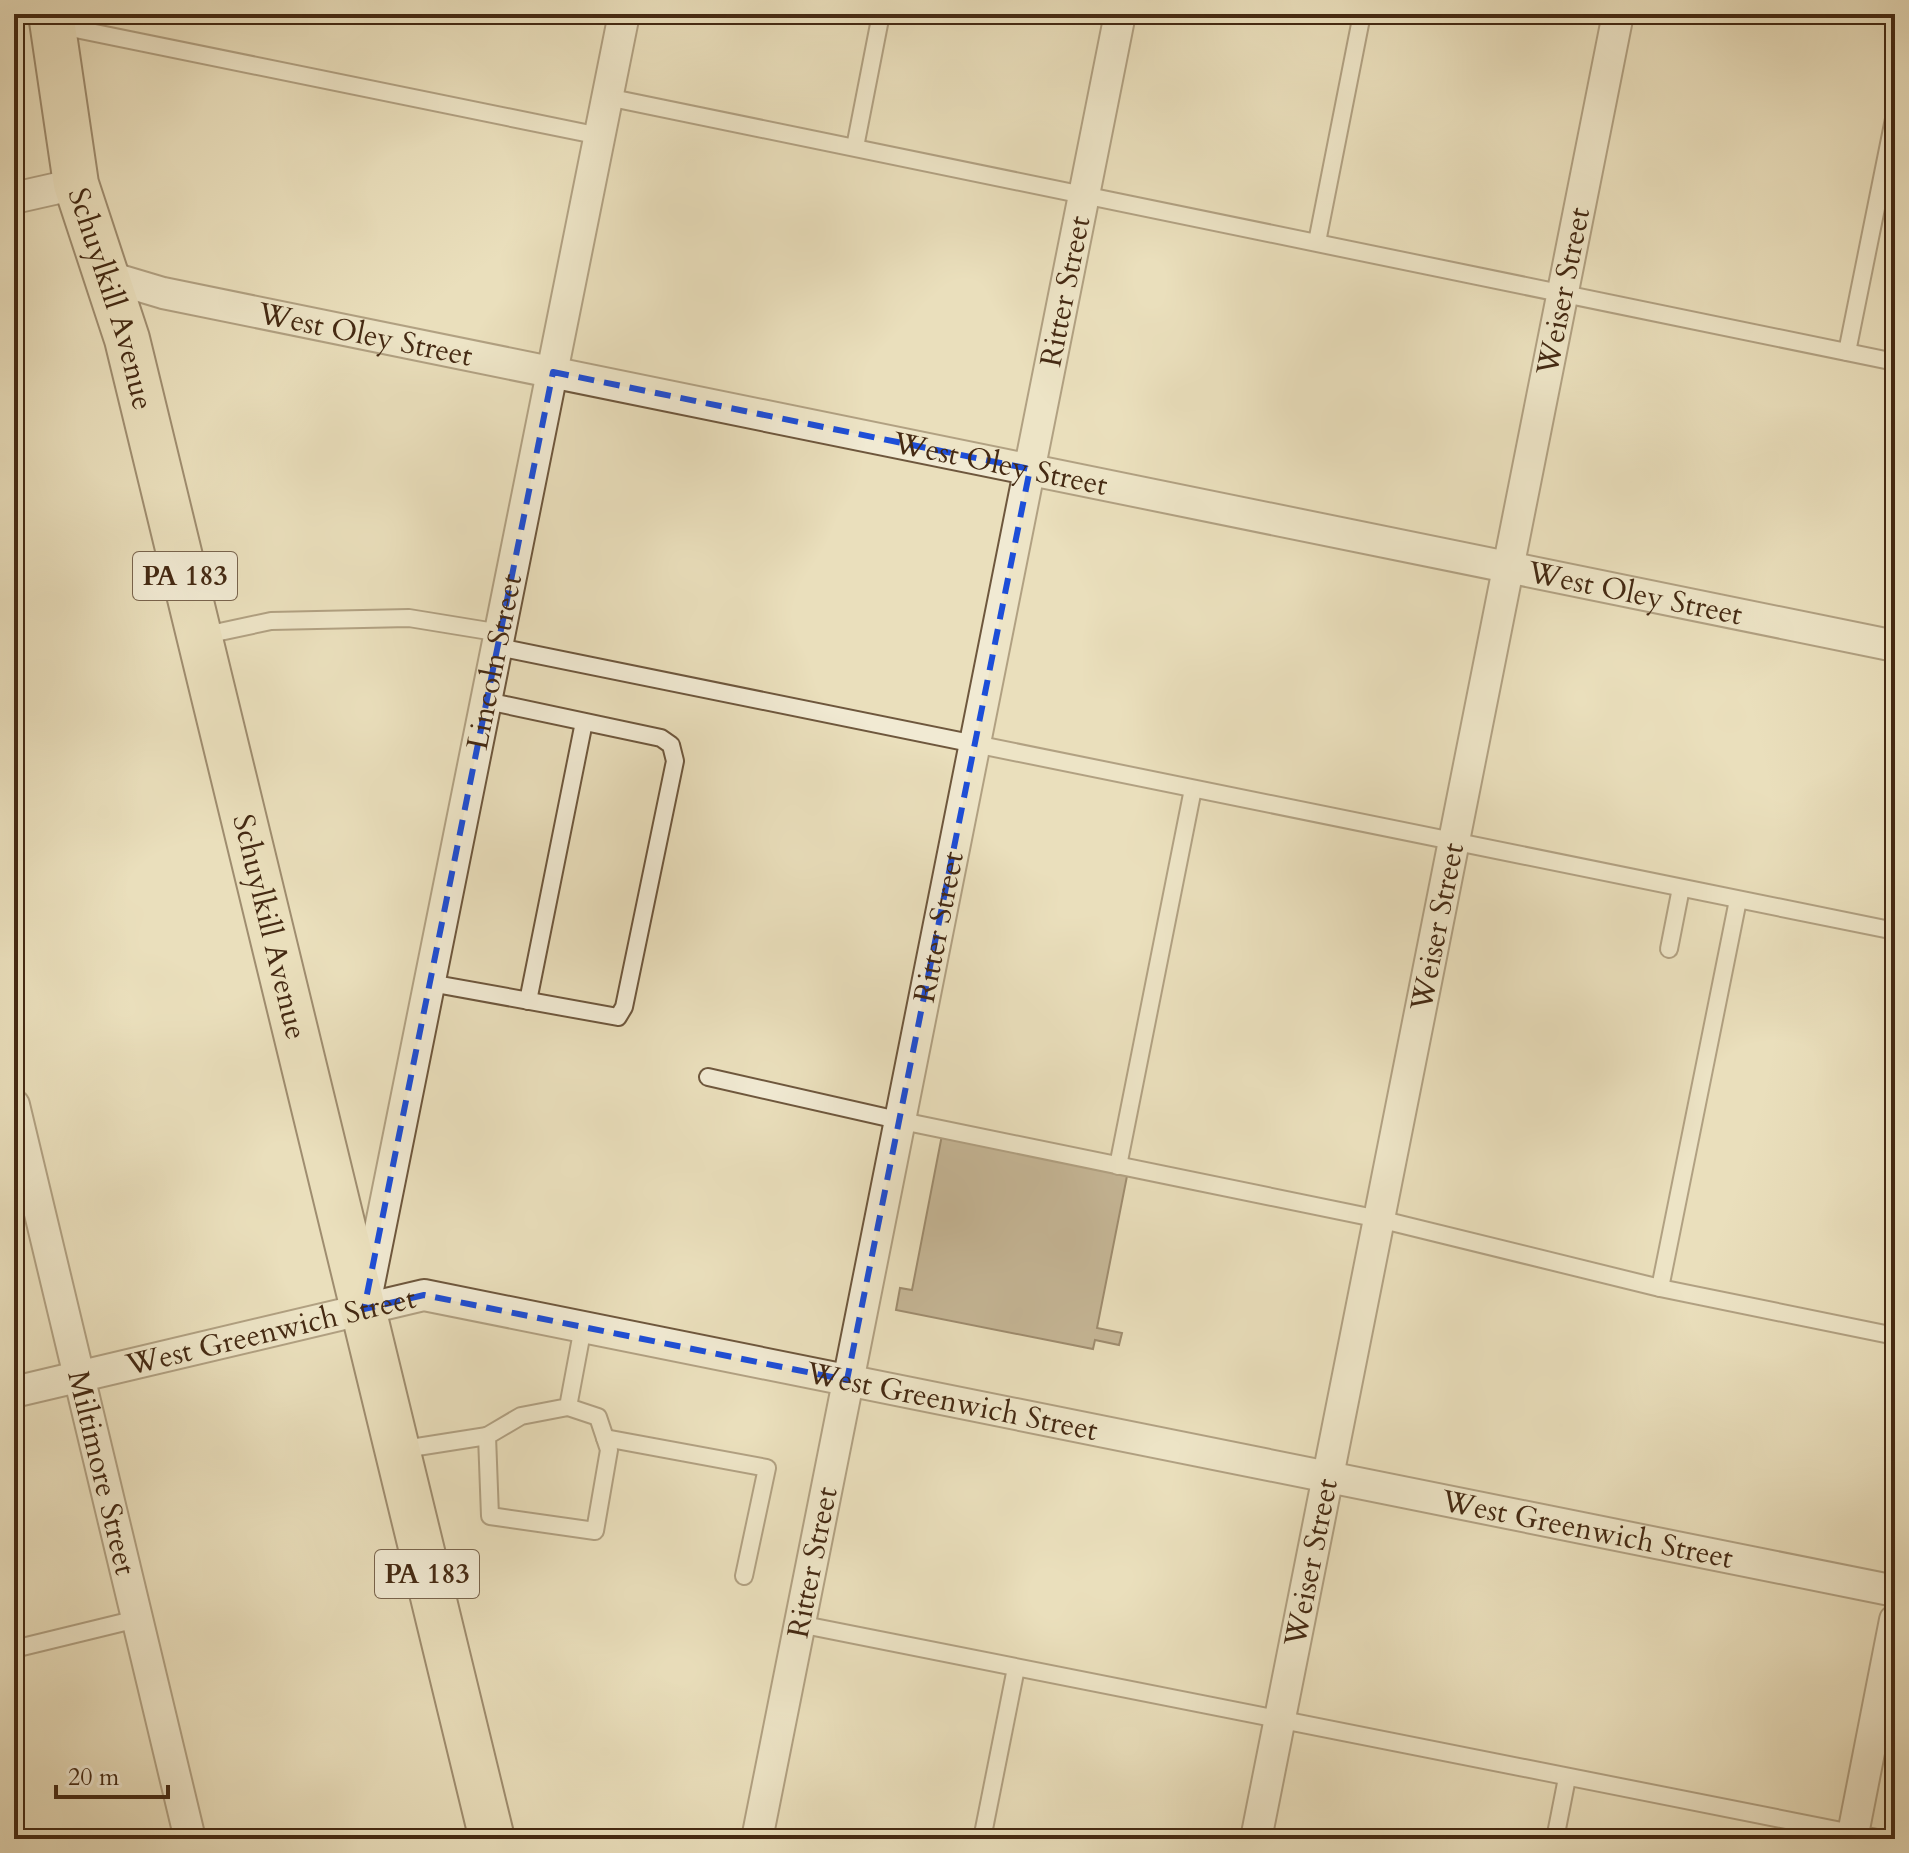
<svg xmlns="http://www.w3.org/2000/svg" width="1909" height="1853" font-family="Cardo,serif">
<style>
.building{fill:#9b886b;stroke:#452a13;stroke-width:2}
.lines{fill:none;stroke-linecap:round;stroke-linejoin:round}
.lane-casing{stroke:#6e573d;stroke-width:20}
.street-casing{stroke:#6e573d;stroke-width:34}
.primary-casing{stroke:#452a13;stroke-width:48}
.lane{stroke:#f1ead3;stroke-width:16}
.street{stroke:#f1ead3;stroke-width:30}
.primary{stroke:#eadfbc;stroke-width:44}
.marked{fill:none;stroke:#1d4ed8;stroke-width:6;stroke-dasharray:16 10;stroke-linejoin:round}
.labels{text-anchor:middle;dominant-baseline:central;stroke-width:7;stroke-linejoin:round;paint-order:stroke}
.shield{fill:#f1ead3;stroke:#79644d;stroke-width:2}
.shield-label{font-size:28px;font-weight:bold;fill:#452a13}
.street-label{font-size:30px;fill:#452a13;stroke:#f1ead3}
</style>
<rect width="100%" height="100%" fill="#eadfbc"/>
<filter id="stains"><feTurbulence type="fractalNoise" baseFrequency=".0025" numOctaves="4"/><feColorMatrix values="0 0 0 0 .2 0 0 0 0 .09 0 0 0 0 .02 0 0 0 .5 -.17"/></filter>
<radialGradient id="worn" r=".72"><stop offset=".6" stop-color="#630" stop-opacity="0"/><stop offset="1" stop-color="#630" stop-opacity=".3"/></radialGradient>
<path class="building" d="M942 1135 1128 1171 1097 1328 1122 1333 1119 1345 1095 1340 1093 1349 896 1310 900 1288 912 1290Z"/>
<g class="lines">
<defs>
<g id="lane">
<path d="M56 25 600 136"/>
<path d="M607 97 1895 362"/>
<path d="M855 147 881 14"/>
<path d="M1317 242 1362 14"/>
<path d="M1847 352 1895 114"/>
<path d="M201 636 271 621 409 618 501 633"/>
<path d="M498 647 1895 931"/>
<path d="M1669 949 1681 888"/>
<path d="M430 983 618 1017 624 1007 675 761 671 745 661 738 487 701"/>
<path d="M528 1001 584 722"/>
<path d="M708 1077 902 1121 1379 1219 1660 1288 1895 1336"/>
<path d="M1118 1166 1193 789"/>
<path d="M1660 1288 1738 900"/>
<path d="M568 1407 521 1416 487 1436 490 1516 595 1531 609 1450 598 1417 568 1407 583 1327"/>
<path d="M605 1438 767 1468 744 1576"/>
<path d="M398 1450 487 1436"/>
<path d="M799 1624 1882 1839"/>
<path d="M14 1649 137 1619"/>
<path d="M982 1839 1016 1668"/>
<path d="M1555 1839 1567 1778"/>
</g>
<g id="street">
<path d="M14 198 76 184"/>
<path id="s1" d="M106 276 163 293 1895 646"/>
<path id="s2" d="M14 1105 190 1839"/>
<path id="s3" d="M366 1299 624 14"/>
<path id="s4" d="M14 1392 424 1295 1895 1591"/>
<path id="s5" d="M757 1839 1120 14"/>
<path id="s6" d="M1256 1839 1618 14"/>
<path d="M1852 1839 1895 1620"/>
</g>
<g id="primary">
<path id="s7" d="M51 14 76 184 127 339 492 1839"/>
</g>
</defs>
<use href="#lane" class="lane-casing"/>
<use href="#street" class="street-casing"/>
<use href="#primary" class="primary-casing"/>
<use href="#lane" class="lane"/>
<use href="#street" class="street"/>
<use href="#primary" class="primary"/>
</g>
<path d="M0 0H1909V1853H0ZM553 372 1030 469 847 1380 424 1295 364 1309Z" fill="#eadfbc" fill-opacity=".55" fill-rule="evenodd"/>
<path class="marked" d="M553 372 1030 469 847 1380 424 1295 364 1309Z"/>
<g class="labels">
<g class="shield">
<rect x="133" y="552" width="104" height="48" rx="6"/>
<rect x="375" y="1550" width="104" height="48" rx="6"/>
</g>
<g class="shield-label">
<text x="185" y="576">PA 183</text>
<text x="427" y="1574">PA 183</text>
</g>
<g class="street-label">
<text stroke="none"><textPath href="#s5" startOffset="1578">Ritter Street</textPath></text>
<text stroke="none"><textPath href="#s6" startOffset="1578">Weiser Street</textPath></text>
<text stroke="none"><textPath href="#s7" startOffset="292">Schuylkill Avenue</textPath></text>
<text stroke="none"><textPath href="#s1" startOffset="266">West Oley Street</textPath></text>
<text stroke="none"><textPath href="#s1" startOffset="914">West Oley Street</textPath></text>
<text stroke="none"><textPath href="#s1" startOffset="1562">West Oley Street</textPath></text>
<text stroke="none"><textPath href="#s3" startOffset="650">Lincoln Street</textPath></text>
<text stroke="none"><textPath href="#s7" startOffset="940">Schuylkill Avenue</textPath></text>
<text stroke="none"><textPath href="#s6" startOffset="930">Weiser Street</textPath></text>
<text stroke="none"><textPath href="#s5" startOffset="930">Ritter Street</textPath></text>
<text stroke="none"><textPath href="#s4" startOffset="264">West Greenwich Street</textPath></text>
<text stroke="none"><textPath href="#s4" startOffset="960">West Greenwich Street</textPath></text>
<text stroke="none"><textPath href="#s2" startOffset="378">Miltimore Street</textPath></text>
<text stroke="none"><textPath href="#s4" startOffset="1608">West Greenwich Street</textPath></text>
<text stroke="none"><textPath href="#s5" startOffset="282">Ritter Street</textPath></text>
<text stroke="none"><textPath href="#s6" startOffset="282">Weiser Street</textPath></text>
</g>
</g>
<rect width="1909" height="1853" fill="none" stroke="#eadfbc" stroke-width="48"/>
<rect x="16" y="16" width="1877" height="1821" fill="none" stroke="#452a13" stroke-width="4"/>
<rect x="24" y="24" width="1861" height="1805" fill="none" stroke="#452a13" stroke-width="2"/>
<path d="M56 1785v12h112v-12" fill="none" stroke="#452a13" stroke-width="4"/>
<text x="68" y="1785" font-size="24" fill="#452a13" stroke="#f1ead3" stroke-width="6" paint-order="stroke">20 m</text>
<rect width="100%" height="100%" filter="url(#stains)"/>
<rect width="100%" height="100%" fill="url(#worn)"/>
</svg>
